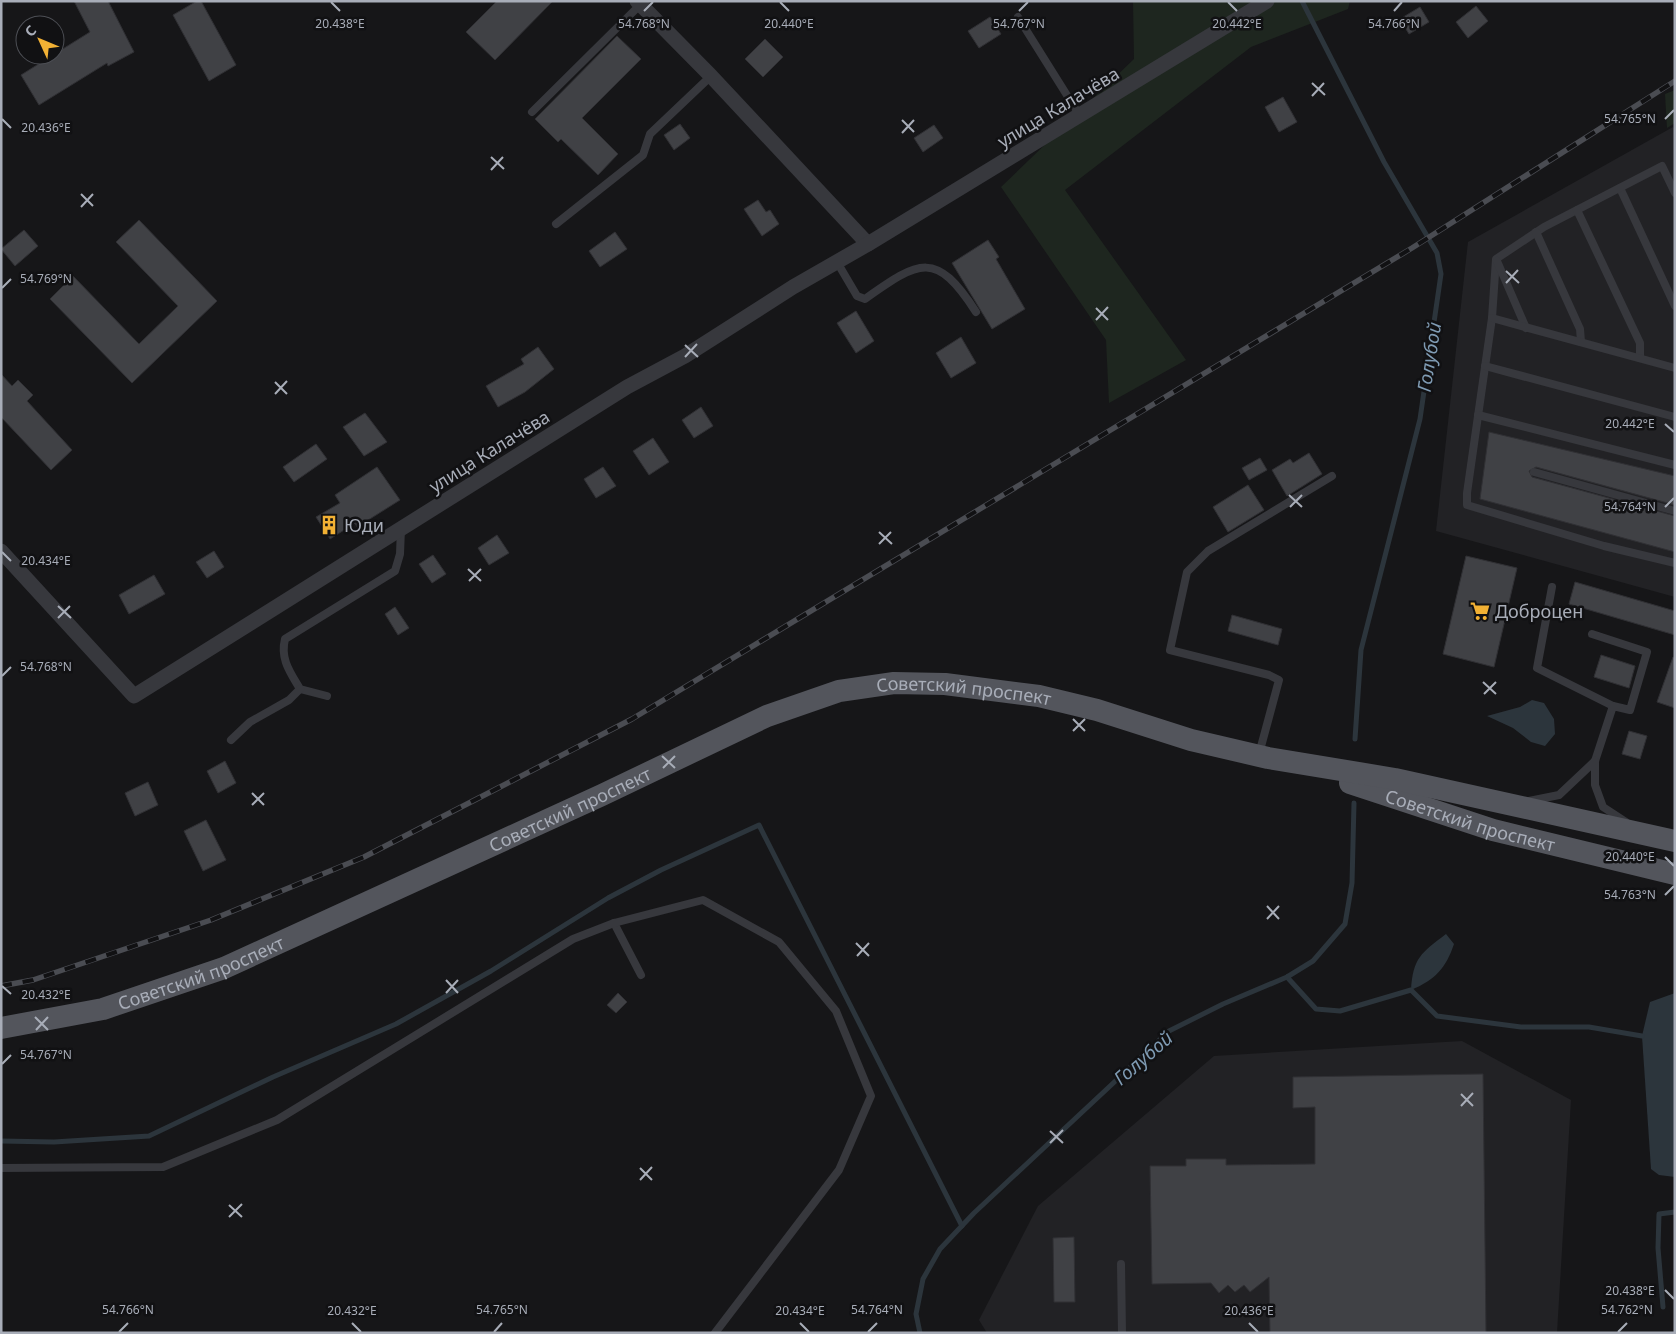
<svg xmlns="http://www.w3.org/2000/svg" width="1676" height="1334" font-family="'Noto Sans',sans-serif">
<style>
.built{fill:#222225}
.green{fill:#1e261f}
.water{fill:#2c353c}
.lines{fill:none;stroke-linecap:round;stroke-linejoin:round}
.stream{stroke:#2c353c;stroke-width:5}
.building{fill:#404145;stroke:#303034}
.service{stroke:#37383d;stroke-width:8}
.minor{stroke:#37383d;stroke-width:15}
.primary{stroke:#53555c;stroke-width:22}
.rail-casing{stroke:#4a4c52;stroke-width:5.5}
.rail{stroke:#111113;stroke-width:4;stroke-dasharray:11;stroke-linecap:butt}
.ticks{fill:none;stroke:#a8adb8;stroke-width:2}
.labels{text-anchor:middle;dominant-baseline:central;stroke-width:5;stroke-linejoin:round;paint-order:stroke}
.street-label{font-size:18px;fill:#a8adb8;stroke:#111113}
.poi-label{font-size:18px;fill:#a8adb8;stroke:#111113;text-anchor:start}
.water-label{font-size:19px;font-style:italic;fill:#7f9bb3;stroke:#111113}
.ticks-label{font-size:12px;text-anchor:middle;fill:#a8adb8;stroke:#111113;stroke-width:5;stroke-linejoin:round;paint-order:stroke}
</style>
<rect width="100%" height="100%" fill="#161618"/>
<g class="built">
<path d="M1673 127 1675 130V597L1436 531 1468 242Z"/>
<path d="M1462 1041 1571 1100 1557 1333H987L979 1320 1038 1206 1214 1056Z"/>
</g>
<g class="green">
<path d="M1133 1H1350L1348 9 1251 47 1065 190 1186 360 1109 403 1106 340 1001 187 1134 59Z"/>
<path d="M1675 90V123L1667 128 1665 94Z"/>
</g>
<g class="water">
<path d="M1532 700 1544 703 1554 719 1555 734 1545 746 1531 742 1513 728 1487 716 1520 707Z"/>
<path d="M1446 934 1454 944C1446 968 1435 980 1411 990 1413 958 1421 953 1446 934Z"/>
<path d="M1675 993V1177L1659 1175 1651 1169 1642 1036 1650 1002Z"/>
</g>
<g class="lines">
<g class="stream">
<path d="M1302 1 1384 162 1437 253 1441 274 1420 419 1361 650 1355 739"/>
<path d="M1287 977 1316 1009 1340 1011 1411 990 1437 1016 1521 1027H1589L1642 1036"/>
<path d="M1 1141 54 1142 149 1136 273 1077 396 1024 491 971 608 898 661 870 759 825 962 1226"/>
<path d="M1663 1307 1658 1248 1659 1214 1675 1212"/>
<path d="M920 1333 916 1314 923 1279 940 1249 974 1213 1169 1031 1223 1004 1287 977 1313 961 1345 924 1352 883 1354 803"/>
</g>
</g>
<g class="building">
<path d="M74 1H108L134 52 108 66 107 63 39 105 21 75 90 32Z"/>
<path d="M197 1H201L236 65 209 81 173 15Z"/>
<path d="M497 1H553L495 60 466 32Z"/>
<path d="M1476 6 1488 21 1468 38 1456 22Z"/>
<path d="M1420 7 1429 22 1409 34 1400 19Z"/>
<path d="M990 17 1001 34 979 48 968 31Z"/>
<path d="M617 36 641 59 582 118 618 154 598 175 561 139 558 142 535 119Z"/>
<path d="M765 39 783 57 763 77 745 59Z"/>
<path d="M1283 97 1297 122 1279 132 1265 107Z"/>
<path d="M680 124 690 138 674 150 664 135Z"/>
<path d="M934 125 943 138 923 152 914 138Z"/>
<path d="M758 200 766 212 770 210 779 224 762 236 744 209Z"/>
<path d="M139 220 217 301 132 383 50 299 73 276 139 344 178 306 116 242Z"/>
<path d="M24 230 38 246 15 266 1 249Z"/>
<path d="M615 232 627 249 600 267 589 251Z"/>
<path d="M988 240 999 257 996 259 1025 309 992 329 952 263Z"/>
<path d="M856 311 874 341 856 353 837 323Z"/>
<path d="M961 337 976 363 951 378 936 353Z"/>
<path d="M538 347 554 369 525 392 498 407 486 386 524 364 521 359Z"/>
<path d="M1 374 12 386 18 380 33 395 27 401 72 450 51 470 1 417Z"/>
<path d="M701 407 713 426 694 438 682 420Z"/>
<path d="M365 413 387 442 364 456 343 427Z"/>
<path d="M1489 432 1675 476V505L1536 467 1529 471 1532 477 1675 516V552L1480 499Z"/>
<path d="M653 438 669 462 649 475 633 451Z"/>
<path d="M316 444 327 459 294 482 283 467Z"/>
<path d="M1309 453 1322 474 1287 496 1272 470 1290 459 1293 463Z"/>
<path d="M1260 458 1267 470 1249 480 1242 468Z"/>
<path d="M377 467 400 500 357 527 355 523 330 539 316 517 340 503 335 495Z"/>
<path d="M603 467 616 486 596 498 584 479Z"/>
<path d="M1248 485 1264 510 1228 532 1213 507Z"/>
<path d="M497 535 509 553 489 565 478 548Z"/>
<path d="M214 551 224 567 207 578 196 562Z"/>
<path d="M433 555 446 574 432 583 419 564Z"/>
<path d="M1466 556 1517 568 1494 667 1443 654Z"/>
<path d="M154 575 165 594 129 614 119 595Z"/>
<path d="M1575 582 1675 611V635L1569 604Z"/>
<path d="M395 607 409 628 398 635 385 614Z"/>
<path d="M1232 615 1282 629 1278 645 1228 631Z"/>
<path d="M1601 655 1635 666 1629 688 1594 677Z"/>
<path d="M1673 657 1675 658V708L1657 702Z"/>
<path d="M1629 731 1647 736 1640 759 1622 754Z"/>
<path d="M225 761 236 783 218 793 207 771Z"/>
<path d="M148 782 158 805 135 816 125 793Z"/>
<path d="M206 820 226 860 203 871 184 831Z"/>
<path d="M618 993 627 1002 616 1013 607 1005Z"/>
<path d="M1483 1074 1486 1333H1270L1269 1277 1250 1292 1244 1285 1235 1292 1228 1285 1219 1293 1211 1283 1152 1284 1150 1166H1186V1159H1226V1165L1315 1164V1107L1293 1108V1077Z"/>
<path d="M1074 1237 1075 1302H1054L1053 1238Z"/>
</g>
<g class="lines">
<g class="service">
<path d="M1018 17 1080 116"/>
<path d="M532 112 642 3"/>
<path d="M1620 188 1675 306"/>
<path d="M1675 193 1662 166 1544 227 1496 259 1492 318 1467 493V505L1604 546 1675 563"/>
<path d="M1577 210 1640 343V358"/>
<path d="M556 224 643 155 650 134 711 76"/>
<path d="M1536 232 1580 329 1581 342"/>
<path d="M1497 261 1526 328"/>
<path d="M837 262 857 296 865 299C920 260 936 250 976 312"/>
<path d="M1492 318 1675 368"/>
<path d="M1485 366 1675 417"/>
<path d="M1478 415 1675 465"/>
<path d="M1534 472 1675 511"/>
<path d="M1552 587 1537 668 1613 706"/>
<path d="M1592 634 1647 652 1630 710 1613 706 1595 761V785L1603 807 1626 822"/>
<path d="M327 696 300 689C290 672 280 659 285 639L395 571 400 554 401 528"/>
<path d="M231 740 250 722 289 700 300 689"/>
<path d="M1259 754 1279 680 1269 675 1170 650 1187 572 1208 551 1332 476"/>
<path d="M1529 801 1559 795 1595 761"/>
<path d="M614 923 641 975"/>
<path d="M1 1168 163 1167 277 1120 573 939 614 923 703 900 779 942 836 1011 871 1096 839 1170 715 1333"/>
<path d="M1121 1264 1122 1333"/>
</g>
<g class="minor">
<path d="M637 1 711 76 868 244"/>
<path d="M1 551 134 696 627 387 685 356 793 287 868 244 1267 1"/>
</g>
<g class="primary">
<path id="s1" d="M1350 783 1493 830 1675 874"/>
<path id="s2" d="M1 1028 103 1009 224 968 602 795 767 716 839 691 894 683 945 684 1039 696 1097 710 1191 740 1268 758 1395 779 1675 841"/>
</g>
<defs>
<path id="rail" d="M1 986 33 980 211 920 364 857 632 719 1412 248 1675 81"/>
</defs>
<use href="#rail" class="rail-casing"/>
<use href="#rail" class="rail"/>
</g>
<path class="ticks" d="M331 2 340 11M780 2 789 11M1228 2 1237 11M644 11 653 2M1019 11 1028 2M1394 11 1402 2M1312 83 1325 95M1312 96 1324 83M2 119 11 128M1665 119 1674 110M902 120 914 132M902 133 914 120M491 157 504 169M491 170 503 157M81 194 93 206M81 207 93 194M1506 271 1519 283M1506 283 1518 270M2 288 11 279M1096 308 1108 320M1096 320 1108 307M685 345 698 357M685 357 697 344M275 382 287 394M275 394 287 381M1665 424 1674 432M1289 495 1302 507M1290 507 1302 495M1665 507 1674 498M879 532 892 544M879 544 891 532M2 552 11 561M468 569 481 581M469 581 481 569M58 606 71 618M58 618 70 606M2 676 11 667M1483 682 1496 694M1484 694 1496 682M1073 719 1085 731M1073 731 1085 719M662 756 675 768M663 768 675 756M252 793 264 805M252 805 264 793M1665 857 1674 866M1665 895 1674 886M1267 906 1279 919M1267 919 1279 906M856 943 869 956M857 956 869 943M446 980 458 993M2 986 11 994M446 993 458 980M35 1017 48 1030M36 1030 48 1017M2 1064 11 1055M1461 1094 1473 1106M1461 1106 1473 1093M1050 1131 1063 1143M1050 1143 1063 1130M640 1168 652 1180M640 1180 652 1167M229 1205 242 1217M229 1217 242 1204M1665 1290 1674 1299M352 1323 361 1332M800 1323 809 1332M1249 1323 1258 1332M119 1332 128 1323M494 1332 502 1323M868 1332 877 1323M1618 1332 1627 1323"/>
<defs>
<symbol id="building-bare" viewBox="-9 -9 18 18"><path d="M-4-6H4V6H1V3H-1V6H-4ZM-2.5-4.3h1.7v1.8h-1.7ZM.8-4.3h1.7v1.8H.8ZM-2.5-1h1.7V.8h-1.7ZM.8-1h1.7V.8H.8Z" fill="#f2b134" stroke="#111113" stroke-width="2.5" paint-order="stroke"/></symbol>
<symbol id="supermarket-bare" viewBox="-9 -9 18 18"><path d="M-6-5.5h2.5l.6 2H6L4.5 2H-2.5L-4.4-4H-6ZM-1.5 3.2a1.3 1.3 0 1 0 .1 0ZM3 3.2a1.3 1.3 0 1 0 .1 0Z" fill="#f2b134" stroke="#111113" stroke-width="2.5" paint-order="stroke"/></symbol>
</defs>
<g fill-rule="evenodd">
<use href="#building-bare" x="315" y="511" width="28" height="28"/>
<use href="#supermarket-bare" x="1466" y="597" width="28" height="28"/>
</g>
<g class="labels">
<g class="street-label">
<text transform="translate(1058 107) rotate(-31)">улица Калачёва</text>
<text transform="translate(489 451) rotate(-32)">улица Калачёва</text>
<text stroke="none"><textPath href="#s2" startOffset="1032">Советский проспект</textPath></text>
<text stroke="none"><textPath href="#s2" startOffset="612">Советский проспект</textPath></text>
<text stroke="none"><textPath href="#s1" startOffset="126">Советский проспект</textPath></text>
<text stroke="none"><textPath href="#s2" startOffset="208">Советский проспект</textPath></text>
</g>
<g class="poi-label">
<text x="344" y="525">Юди</text>
<text x="1495" y="611">Доброцен</text>
</g>
<g class="water-label">
<text transform="translate(1429 357) rotate(-81)">Голубой</text>
<text transform="translate(1143 1058) rotate(-41)">Голубой</text>
</g>
</g>
<g class="ticks-label">
<text x="340" y="28">20.438°E</text>
<text x="789" y="28">20.440°E</text>
<text x="1237" y="28">20.442°E</text>
<text x="644" y="28">54.768°N</text>
<text x="1019" y="28">54.767°N</text>
<text x="1394" y="28">54.766°N</text>
<text x="1630" y="123">54.765°N</text>
<text x="46" y="132">20.436°E</text>
<text x="46" y="283">54.769°N</text>
<text x="1630" y="428">20.442°E</text>
<text x="1630" y="511">54.764°N</text>
<text x="46" y="565">20.434°E</text>
<text x="46" y="671">54.768°N</text>
<text x="1630" y="861">20.440°E</text>
<text x="1630" y="899">54.763°N</text>
<text x="46" y="999">20.432°E</text>
<text x="46" y="1059">54.767°N</text>
<text x="1630" y="1295">20.438°E</text>
<text x="128" y="1314">54.766°N</text>
<text x="502" y="1314">54.765°N</text>
<text x="877" y="1314">54.764°N</text>
<text x="1627" y="1314">54.762°N</text>
<text x="352" y="1315">20.432°E</text>
<text x="800" y="1315">20.434°E</text>
<text x="1249" y="1315">20.436°E</text>
</g>
<rect width="1676" height="1334" fill="none" stroke="#a8adb8" stroke-width="5"/>
<g transform="translate(40 40) rotate(314)"><circle r="24" fill="#111113" stroke="#4d4f55"/>
<path d="M0-4L9 19L0 12L-9 19Z" fill="#f2b134"/>
<text y="-8" font-size="14" font-weight="bold" text-anchor="middle" fill="#a8adb8">С</text>
</g>
</svg>
